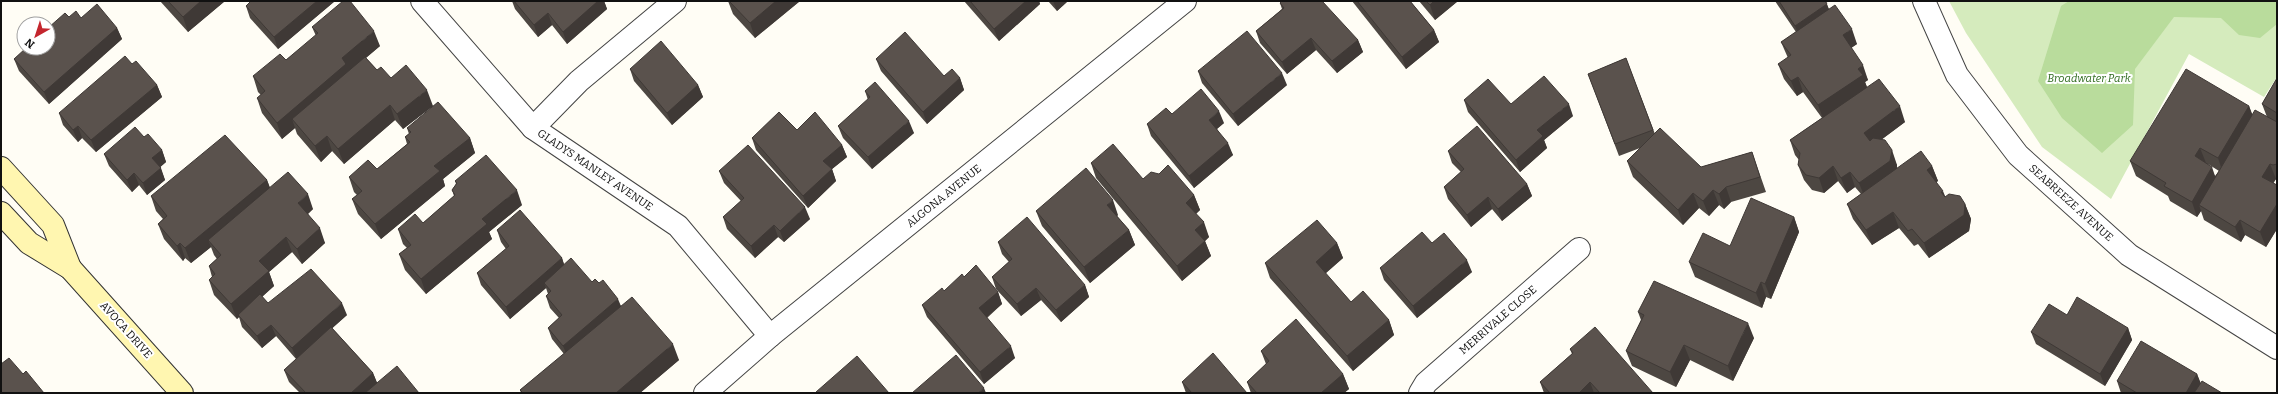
<svg xmlns="http://www.w3.org/2000/svg" width="2278" height="394" font-family="Bitter,serif">
<style>
.green{fill:#d5ebbd}
.forest{fill:#b9dc9c}
.lines{fill:none;stroke-linecap:round;stroke-linejoin:round}
.minor-casing{stroke:#444;stroke-width:24}
.secondary-casing{stroke:#333;stroke-width:24}
.minor{stroke:#fff;stroke-width:22}
.secondary{stroke:#fff6b0;stroke-width:22}
.wall{fill:#4d4742;fill-rule:evenodd}
.shaded-wall{fill:#3f3936}
.building{fill:#5a524d;stroke:#3f3936}
.labels{text-anchor:middle;dominant-baseline:central;stroke-width:4;stroke-linejoin:round;paint-order:stroke}
.park-label{font-size:11px;font-style:italic;fill:#2f6b1f;stroke:#fff}
.street-label{font-size:11px;fill:#111;stroke:#fff}
</style>
<rect width="100%" height="100%" fill="#fffdf5"/>
<path class="green" d="M1949 1H2277V77L2264 97 2189 54 2111 199 2042 147 1966 33Z"/>
<path class="forest" d="M2069 1H2277V24L2260 38 2239 35 2221 18 2174 17 2135 69 2133 125 2102 153 2062 118 2038 81 2061 6Z"/>
<g class="lines">
<defs>
<g id="minor">
<path d="M422 1 533 128 678 226 770 336"/>
<path d="M1924 1 1957 75 2018 155 2129 255 2277 348"/>
<path d="M533 128 579 81 675 1"/>
<path d="M705 393 770 336 1185 1"/>
<path d="M1420 393 1426 383 1579 249"/>
</g>
<g id="secondary">
<path d="M1 168 53 225 70 268"/>
<path d="M1 213 29 243 70 268 182 393"/>
</g>
</defs>
<use href="#minor" class="minor-casing"/>
<use href="#secondary" class="secondary-casing"/>
<use href="#minor" class="minor"/>
<use href="#secondary" class="secondary"/>
</g>
<g class="wall">
<path d="M160 1H225L188 32Z"/>
<path d="M335 1 278 49 250 18 246 6Z"/>
<path d="M512 1H604L607 9 567 44 552 25 538 37 515 9Z"/>
<path d="M728 1H800L755 38 733 14Z"/>
<path d="M964 1H1039L1040 4 999 41Z"/>
<path d="M1048 1H1068L1057 11Z"/>
<path d="M1352 1H1410L1434 30 1439 42 1406 69Z"/>
<path d="M1419 1H1458L1435 20Z"/>
<path d="M1775 1H1829L1826 3 1829 9 1857 44 1851 48 1868 80 1865 82 1867 87 1905 122 1881 140 1897 165V168L1932 166 1938 181 1936 182 1945 197 1965 204 1971 219 1969 231 1929 258 1918 244 1914 246 1899 228 1872 245 1853 219 1847 204 1861 194 1855 187 1847 193 1838 181 1824 193 1812 190 1804 180 1798 165 1799 160 1795 155 1790 140 1822 118 1803 92 1797 96 1784 79 1778 64 1788 58 1781 42 1796 32Z"/>
<path d="M1280 3 1358 40 1363 52 1337 73 1316 50 1287 74 1260 43 1256 31 1282 9Z"/>
<path d="M69 17 81 18 117 28 122 39 49 104 19 71 14 59Z"/>
<path d="M312 27 380 46 366 58 377 70 391 78 433 106 403 129 395 120 344 164 332 151 321 162 297 134 295 128 282 139 262 113 257 98 261 95 258 92 253 76 286 60 316 36Z"/>
<path d="M1626 58 1655 134 1701 167 1752 152 1766 192 1731 202 1724 209 1719 205 1709 216 1699 208 1683 225 1633 177 1627 161 1640 148 1619 156 1588 74Z"/>
<path d="M876 59 944 76 960 78 964 90 927 124 881 71Z"/>
<path d="M630 69 698 85 703 97 672 125 634 81Z"/>
<path d="M1198 71 1287 85 1238 126 1202 83Z"/>
<path d="M2277 78V179H2276L2273 183 2277 185V229L2266 247 2245 235 2241 242 2204 220 2201 211 2197 217 2170 201 2168 196 2136 176 2130 161 2249 106 2252 115 2267 117 2262 104ZM2208 164 2219 171 2215 176Z"/>
<path d="M157 85 162 97 96 152 82 138 78 142 63 125 59 113Z"/>
<path d="M865 91 914 133 872 169 843 138 838 126 868 100Z"/>
<path d="M1464 100 1511 104 1573 116 1544 140 1547 148 1520 172 1468 112Z"/>
<path d="M1172 114 1224 123 1217 129 1233 155 1194 188 1151 136 1147 124Z"/>
<path d="M407 128 470 138 475 153 443 179 445 186 381 239 358 214 352 199 357 195 354 192 349 177 377 169 407 144 405 137 409 134Z"/>
<path d="M797 130 842 145 847 157 832 169 836 181 808 208 756 150 752 138Z"/>
<path d="M144 137 162 150 166 162 160 167 165 180 147 195 139 185 132 192 109 166 104 154Z"/>
<path d="M1448 151 1527 184 1532 196 1502 221 1492 209 1471 227 1448 199 1444 187 1461 172 1452 163Z"/>
<path d="M1091 163 1194 195 1200 210 1196 214 1209 237 1205 241 1211 256 1182 281 1096 178Z"/>
<path d="M719 171 810 219 784 242 778 237 755 258 727 229 723 217 741 201 724 183Z"/>
<path d="M267 180 270 188 313 209 308 214 325 243 302 264 292 252 269 272 274 286 262 297 268 303 347 315 332 328 373 373 377 383 419 393H300L289 382 284 370 296 359 276 336 262 348 242 327 239 317 237 319 214 295 209 280 212 277 209 266 217 259 214 255 211 247 191 263 185 258 183 261 164 239 158 224 163 219 156 211 151 196Z"/>
<path d="M455 181 522 205 489 232 492 239 426 294 405 270 399 254 407 248 403 244 398 229 423 223 454 196 452 190 456 184Z"/>
<path d="M1036 211 1118 215 1117 216 1129 230 1135 245 1090 283 1042 226Z"/>
<path d="M1794 217 1799 232 1771 299 1766 297 1762 308 1695 277 1689 262 1730 246Z"/>
<path d="M497 230 562 258 564 265 592 282 599 283 621 306 679 360 640 393H521L520 390 564 354 552 339 548 328 559 318 550 308 546 296 548 294 546 288 510 319 481 285 477 273 506 249 501 242Z"/>
<path d="M998 242 1085 285 1089 297 1061 322 1041 300 1021 316 996 289 992 277 1009 262 1002 254Z"/>
<path d="M1337 243 1343 258 1325 274 1351 302 1389 320 1394 335 1353 371 1270 278 1265 263Z"/>
<path d="M1432 243 1472 272 1417 318 1384 280 1380 268Z"/>
<path d="M964 277 998 292 1002 304 987 318 1015 358 984 384 927 317 922 305 944 291Z"/>
<path d="M1638 312 1754 338 1733 381 1690 360 1676 387 1632 366 1626 351 1641 320Z"/>
<path d="M2067 315 2128 328 2132 340 2105 386 2036 344 2031 332Z"/>
<path d="M1570 349 1653 393H1544L1540 382 1572 354Z"/>
<path d="M1261 351 1343 374 1349 389 1344 393H1251L1247 382 1266 364Z"/>
<path d="M2197 374 2200 383 2222 393H2121L2117 381Z"/>
<path d="M1182 382 1247 393H1186Z"/>
</g>
<g class="shaded-wall">
<path d="M201 1H225L188 32 183 17Z"/>
<path d="M317 1H335L278 49 274 37Z"/>
<path d="M598 1H604L607 9 567 44 563 32Z"/>
<path d="M776 1H800L755 38 750 23Z"/>
<path d="M1026 1H1039L1040 4 999 41 994 29Z"/>
<path d="M1053 1H1068L1057 11Z"/>
<path d="M1434 1H1458L1435 20 1430 5Z"/>
<path d="M1827 4 1831 16 1800 38 1795 26Z"/>
<path d="M548 13 552 25 538 37 534 25Z"/>
<path d="M117 28 122 39 49 104 44 92Z"/>
<path d="M1852 29 1857 44 1848 50 1843 35Z"/>
<path d="M1434 30 1439 42 1406 69 1402 57Z"/>
<path d="M374 31 380 46 292 119 295 128 282 139 277 123 342 58Z"/>
<path d="M1311 38 1316 50 1287 74 1282 62Z"/>
<path d="M1358 40 1363 52 1337 73 1332 61Z"/>
<path d="M1863 65 1868 80 1865 82 1868 90 1824 121 1818 105Z"/>
<path d="M1282 73 1287 85 1238 126 1233 114Z"/>
<path d="M1798 77 1803 92 1797 96 1791 81Z"/>
<path d="M960 78 964 90 927 124 923 112Z"/>
<path d="M157 85 162 97 96 152 91 140Z"/>
<path d="M698 85 703 97 672 125 667 113Z"/>
<path d="M427 90 433 106 403 129 397 114Z"/>
<path d="M1569 104 1573 116 1544 140 1547 148 1520 172 1516 160 1537 130Z"/>
<path d="M390 105 395 120 344 164 338 149Z"/>
<path d="M1900 106 1905 122 1870 148 1864 133Z"/>
<path d="M2249 106 2255 121 2223 173 2218 158Z"/>
<path d="M1219 111 1224 123 1213 132 1209 120Z"/>
<path d="M909 121 914 133 872 169 868 157Z"/>
<path d="M78 126 82 138 78 142 73 130Z"/>
<path d="M327 136 332 151 321 162 315 146Z"/>
<path d="M470 138 475 153 443 179 445 186 381 239 375 224 434 166Z"/>
<path d="M1228 143 1233 155 1194 188 1189 176Z"/>
<path d="M842 145 847 157 832 169 836 181 808 208 803 196 823 161Z"/>
<path d="M2200 148 2206 163 2195 156Z"/>
<path d="M162 150 166 162 157 170 152 158Z"/>
<path d="M1892 150 1897 165 1896 176 1865 198 1859 183Z"/>
<path d="M2270 164 2276 179 2268 192 2262 177Z"/>
<path d="M1833 166 1838 181 1824 193 1819 178Z"/>
<path d="M1932 166 1938 181 1932 185 1927 170Z"/>
<path d="M2212 167 2217 182 2199 205 2201 211 2197 217 2192 202Z"/>
<path d="M161 168 165 180 147 195 143 183Z"/>
<path d="M1850 172 1855 187 1847 193 1841 178Z"/>
<path d="M134 173 139 185 132 192 127 180Z"/>
<path d="M267 180 273 196 208 240 211 247 191 263 185 248Z"/>
<path d="M1527 184 1532 196 1502 221 1498 209Z"/>
<path d="M1726 187 1731 202 1724 209 1719 194Z"/>
<path d="M517 190 522 205 489 232 492 239 426 294 421 279 482 219Z"/>
<path d="M1713 190 1719 205 1709 216 1703 201Z"/>
<path d="M1943 191 1949 206 1941 192Z"/>
<path d="M1693 193 1699 208 1683 225 1678 210Z"/>
<path d="M308 194 313 209 303 218 298 203Z"/>
<path d="M1194 195 1200 210 1191 218 1186 203Z"/>
<path d="M1488 197 1492 209 1471 227 1467 215Z"/>
<path d="M1113 200 1118 215 1113 220 1107 205Z"/>
<path d="M1965 204 1971 219 1969 231 1929 258 1924 243Z"/>
<path d="M2277 204V229L2266 247 2260 232Z"/>
<path d="M805 207 810 219 784 242 780 231Z"/>
<path d="M1893 212 1899 228 1872 245 1866 230Z"/>
<path d="M1794 217 1799 232 1771 299 1765 284Z"/>
<path d="M2240 220 2245 235 2241 242 2235 227Z"/>
<path d="M1204 222 1209 237 1201 245 1195 230Z"/>
<path d="M774 225 778 237 755 258 751 246Z"/>
<path d="M320 228 325 243 302 264 297 249Z"/>
<path d="M1129 230 1135 245 1090 283 1084 267Z"/>
<path d="M286 237 292 252 269 272 274 286 239 317 238 315 239 317 237 319 231 304 259 261Z"/>
<path d="M1205 241 1211 256 1182 281 1177 266Z"/>
<path d="M180 243 185 258 183 261 177 246Z"/>
<path d="M1337 243 1343 258 1321 277 1316 262Z"/>
<path d="M562 258 566 270 544 283 546 288 510 319 506 307Z"/>
<path d="M1467 260 1472 272 1417 318 1413 306Z"/>
<path d="M1761 282 1766 297 1762 308 1756 293Z"/>
<path d="M1085 285 1089 297 1061 322 1056 310Z"/>
<path d="M1036 288 1041 300 1021 316 1017 304Z"/>
<path d="M998 292 1002 304 983 320 979 308Z"/>
<path d="M618 299 623 311 568 358 563 346Z"/>
<path d="M342 303 347 315 297 360 292 348Z"/>
<path d="M1389 320 1394 335 1353 371 1347 356Z"/>
<path d="M1748 323 1754 338 1733 381 1728 366Z"/>
<path d="M271 325 276 336 262 348 257 336Z"/>
<path d="M2128 328 2132 340 2105 386 2100 374Z"/>
<path d="M673 344 679 360 640 393H616Z"/>
<path d="M1684 345 1690 360 1676 387 1670 372Z"/>
<path d="M1011 346 1015 358 984 384 980 372Z"/>
<path d="M373 373 378 385 369 393H351Z"/>
<path d="M1343 374 1349 389 1344 393H1321Z"/>
<path d="M2197 374 2202 386 2197 393H2186Z"/>
<path d="M1590 382 1594 393H1579Z"/>
<path d="M984 388 986 393H978Z"/>
</g>
<g class="building">
<path d="M168 1H201L183 17Z"/>
<path d="M251 1H317L274 37 246 6Z"/>
<path d="M343 1H350L374 31 342 58 346 64 277 123 257 98 265 91 253 76 280 54 286 60 318 33 312 27Z"/>
<path d="M514 1H598L563 32 548 13 534 25Z"/>
<path d="M729 1H776L750 23Z"/>
<path d="M970 1H1026L994 29Z"/>
<path d="M1282 1H1322L1358 40 1332 61 1311 38 1282 62 1256 31 1284 8 1280 3Z"/>
<path d="M1357 1H1410L1434 30 1402 57Z"/>
<path d="M1426 1H1434L1430 5Z"/>
<path d="M1779 1H1825L1827 4 1795 26Z"/>
<path d="M97 4 117 28 44 92 14 59 26 48H48V28L65 13 69 17 76 11 81 18Z"/>
<path d="M1835 5 1852 29 1843 35 1863 65 1858 69 1863 75 1818 105 1798 77 1791 81 1778 64 1791 55 1781 42Z"/>
<path d="M1247 31 1282 73 1233 114 1198 71Z"/>
<path d="M905 32 944 76 952 69 960 78 923 112 876 59Z"/>
<path d="M661 41 698 85 667 113 630 69Z"/>
<path d="M125 56 132 64 136 61 157 85 91 140 78 126 73 130 59 113Z"/>
<path d="M365 57 377 70 381 67 391 78 406 65 427 90 397 114 390 105 338 149 327 136 315 146 292 119Z"/>
<path d="M1626 58 1653 130 1615 144 1588 74Z"/>
<path d="M2186 69 2249 106 2218 158 2200 148 2195 156 2212 167 2192 202 2164 186 2166 183 2130 161Z"/>
<path d="M1544 76 1569 104 1537 130 1543 136 1516 160 1464 100 1488 79 1511 104Z"/>
<path d="M2277 78V113L2262 104Z"/>
<path d="M1879 79 1900 106 1864 133 1870 141 1873 138 1885 140 1892 150 1890 161 1859 183 1850 172 1841 178 1833 166 1819 178 1806 175 1798 165 1800 153 1790 140Z"/>
<path d="M875 82 909 121 868 157 838 126 870 97 865 91Z"/>
<path d="M1201 89 1219 111 1209 120 1228 143 1189 176 1147 124 1166 108 1172 114Z"/>
<path d="M438 102 470 138 434 166 440 171 375 224 352 199 362 191 349 177 368 160 377 169 410 142 405 137 411 132 407 128Z"/>
<path d="M2255 110 2277 122V164L2273 165 2270 164 2262 177 2277 185V204L2260 232 2240 220 2235 227 2199 205Z"/>
<path d="M779 112 797 130 815 112 842 145 823 161 832 169 803 196 752 138Z"/>
<path d="M1477 126 1527 184 1498 209 1488 197 1467 215 1444 187 1464 169 1448 151Z"/>
<path d="M135 127 144 137 148 134 162 150 152 158 161 168 143 183 134 173 127 180 104 154Z"/>
<path d="M1660 128 1701 167 1752 152 1760 177 1726 187 1719 194 1713 190 1703 201 1693 193 1678 210 1627 161Z"/>
<path d="M225 135 267 180 185 248 180 243 177 246 158 224 167 216 151 196Z"/>
<path d="M1113 144 1143 179 1151 172 1159 174 1168 165 1194 195 1186 203 1204 222 1195 230 1205 241 1177 266 1091 163Z"/>
<path d="M748 145 805 207 780 231 774 225 751 246 723 217 744 198 719 171Z"/>
<path d="M1921 151 1932 166 1927 170 1943 191 1941 192 1945 197 1949 194 1960 196 1965 204 1964 215 1924 243 1912 229 1908 231 1893 212 1866 230 1847 204Z"/>
<path d="M486 155 517 190 482 219 487 224 421 279 399 254 411 245 398 229 415 214 423 223 455 195 452 190 457 183 455 181Z"/>
<path d="M1086 168 1113 200 1107 205 1129 230 1084 267 1036 211Z"/>
<path d="M288 172 308 194 298 203 320 228 297 249 286 237 259 261 269 271 231 304 209 280 215 274 209 266 221 255 208 240Z"/>
<path d="M1751 198 1794 217 1765 284 1761 282 1756 293 1689 262 1703 233 1730 246Z"/>
<path d="M520 210 562 258 506 307 477 273 509 246 497 230Z"/>
<path d="M1027 217 1085 285 1056 310 1036 288 1017 304 992 277 1012 259 998 242Z"/>
<path d="M1317 220 1337 243 1316 262 1351 302 1363 291 1389 320 1347 356 1265 263Z"/>
<path d="M1422 232 1432 243 1444 233 1467 260 1413 306 1380 268Z"/>
<path d="M571 258 592 282 595 279 599 283 603 280 618 299 563 346 548 328 562 315 546 296 551 291 544 283Z"/>
<path d="M976 265 998 292 979 308 1011 346 980 372 922 305 942 288 944 291 962 274 964 277Z"/>
<path d="M311 269 342 303 292 348 271 325 257 336 238 315 260 294 268 303Z"/>
<path d="M1654 281 1748 323 1728 366 1684 345 1670 372 1626 351 1644 315 1638 312Z"/>
<path d="M632 297 673 344 616 393H523L520 390Z"/>
<path d="M2077 297 2128 328 2100 374 2031 332 2049 304 2067 315Z"/>
<path d="M1296 319 1343 374 1321 393H1257L1247 382 1269 361 1261 351Z"/>
<path d="M331 327 373 373 351 393H306L284 370Z"/>
<path d="M1595 327 1653 393H1600L1590 382 1579 393H1550L1540 382 1573 353 1570 349Z"/>
<path d="M2141 341 2197 374 2186 393H2137L2117 381Z"/>
<path d="M1213 353 1247 393H1192L1182 382Z"/>
<path d="M956 355 984 388 978 393H912Z"/>
<path d="M857 356 889 393H817L816 392Z"/>
<path d="M9 358 23 374 26 371 44 393H1V364Z"/>
<path d="M397 366 419 393H365Z"/>
<path d="M2202 381 2222 393H2194Z"/>
</g>
<g class="labels">
<g class="park-label">
<text x="2089" y="78">Broadwater Park</text>
</g>
<g class="street-label">
<text transform="translate(595 170) rotate(34)">GLADYS MANLEY AVENUE</text>
<text transform="translate(944 196) rotate(-39)">ALGONA AVENUE</text>
<text transform="translate(2071 203) rotate(42)">SEABREEZE AVENUE</text>
<text transform="translate(1498 320) rotate(-41)">MERRIVALE CLOSE</text>
<text transform="translate(126 330) rotate(48)">AVOCA DRIVE</text>
</g>
</g>
<rect width="2278" height="394" fill="none" stroke="#111111" stroke-width="4"/>
<g transform="translate(36 36) rotate(219)"><circle r="19" fill="#ffffff" stroke="#a0a0a0"/>
<path d="M0-3L7 15L0 10L-7 15Z" fill="#c4262e"/>
<text y="-6" font-size="11" font-weight="bold" text-anchor="middle" fill="#111111">N</text>
</g>
</svg>
